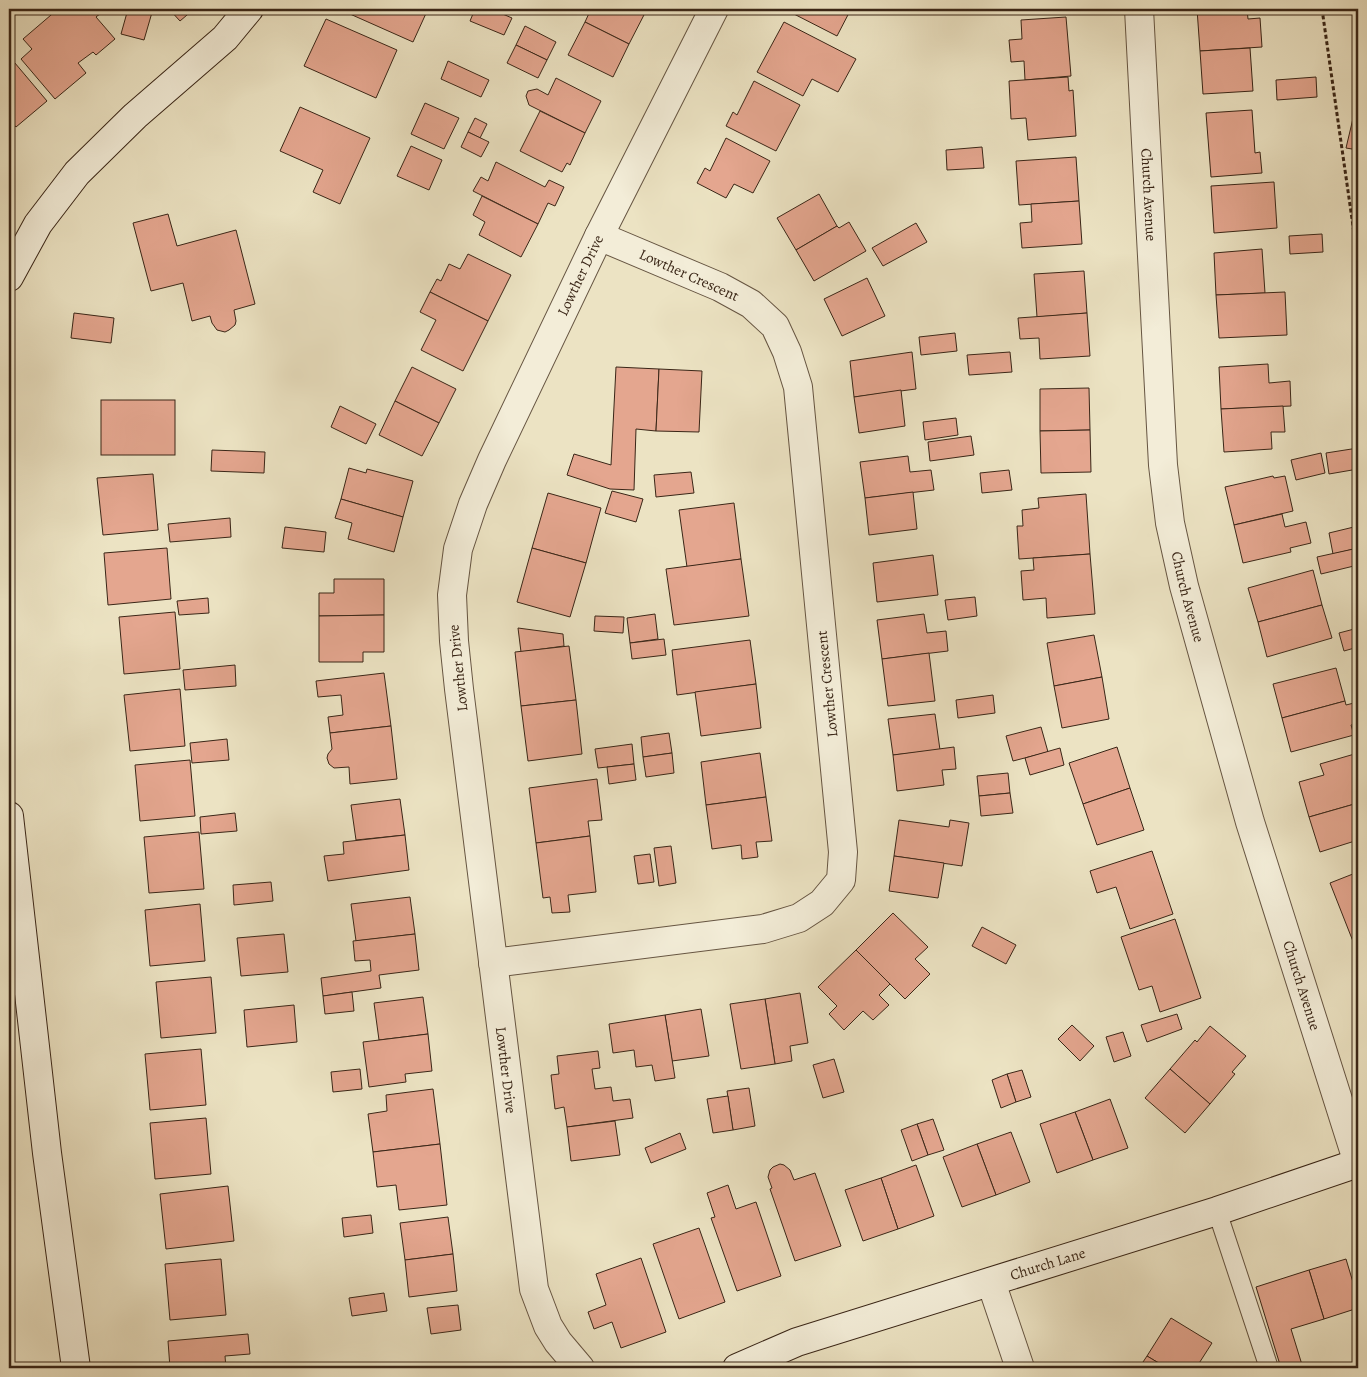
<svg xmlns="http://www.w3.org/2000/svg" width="1367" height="1377" font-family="Alegreya,serif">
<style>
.building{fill:#e4a68f;stroke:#3a2617}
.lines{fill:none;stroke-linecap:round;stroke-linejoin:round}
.lane-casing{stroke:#665542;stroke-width:20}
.street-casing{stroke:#665542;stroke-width:30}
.secondary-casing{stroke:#3a2617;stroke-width:30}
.path{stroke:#3a2617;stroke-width:3;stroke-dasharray:4 2.5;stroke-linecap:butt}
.lane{stroke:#f3edd8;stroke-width:18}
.street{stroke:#f3edd8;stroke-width:28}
.secondary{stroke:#f3edd8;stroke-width:28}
.labels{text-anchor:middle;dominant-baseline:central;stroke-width:4.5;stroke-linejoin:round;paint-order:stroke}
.street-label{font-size:15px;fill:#3a2617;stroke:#f3edd8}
</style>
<rect width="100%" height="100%" fill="#ece3c3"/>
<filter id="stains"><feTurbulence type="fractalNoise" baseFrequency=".004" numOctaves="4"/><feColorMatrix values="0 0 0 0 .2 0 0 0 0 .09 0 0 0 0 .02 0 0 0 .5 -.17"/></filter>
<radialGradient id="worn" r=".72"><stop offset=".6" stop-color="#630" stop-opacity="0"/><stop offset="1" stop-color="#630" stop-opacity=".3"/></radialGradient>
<g class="building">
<path d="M58 9H106L96 17 115 39 96 55 93 52 78 63 86 73 55 99 21 59 32 49 23 39Z"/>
<path d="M128 9H153L144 40 121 34Z"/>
<path d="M169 9H194L180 21Z"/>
<path d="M342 9H428L413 42 341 10Z"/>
<path d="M475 9H491L512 18 504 35 470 21Z"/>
<path d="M591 9H642L646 11 629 44 585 22Z"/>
<path d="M794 9H851L837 36 792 13Z"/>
<path d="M1197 9H1247L1248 19 1260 18 1262 47 1200 51Z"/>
<path d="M1066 17 1071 76 1025 80 1024 61 1011 62 1009 40 1022 39 1021 20Z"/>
<path d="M326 19 397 50 376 98 304 66Z"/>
<path d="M585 22 629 44 613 77 568 55Z"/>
<path d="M784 22 856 59 838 92 812 79 803 96 757 72Z"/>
<path d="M525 26 556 42 547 60 516 45Z"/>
<path d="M516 45 547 60 538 78 507 63Z"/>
<path d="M1250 48 1253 91 1203 94 1200 51Z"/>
<path d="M9 56 47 101 16 127 10 120 9 121Z"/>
<path d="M448 61 489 80 481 97 441 79Z"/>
<path d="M1068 77 1069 91 1073 90 1076 136 1028 140 1026 118 1011 119 1009 81Z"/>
<path d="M1316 77 1317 97 1277 100 1276 80Z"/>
<path d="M556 78 601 101 585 133 529 105 526 96 528 91 537 89 548 95Z"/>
<path d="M754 81 800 105 776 151 726 126 733 112 737 115Z"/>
<path d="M425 103 459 118 444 149 411 134Z"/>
<path d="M300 107 370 138 340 204 313 192 323 170 280 151Z"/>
<path d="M1252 110 1255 153 1260 152 1262 173 1211 177 1206 113Z"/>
<path d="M1355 110 1358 111V150L1346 148Z"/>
<path d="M540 111 585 133 570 165 567 163 562 172 520 151Z"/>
<path d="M475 118 487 124 480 138 468 132Z"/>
<path d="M468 132 489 142 481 157 461 147Z"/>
<path d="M726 138 770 161 753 193 734 184 726 198 697 183 705 168 710 171Z"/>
<path d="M411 146 442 160 429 190 397 176Z"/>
<path d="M982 147 984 168 947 170 946 150Z"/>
<path d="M1076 157 1079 201 1019 205 1016 161Z"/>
<path d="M496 162 545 187 549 180 564 187 555 206 548 203 538 224 473 191 481 177 488 181Z"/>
<path d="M1274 182 1277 228 1214 233 1211 186Z"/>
<path d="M819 194 837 226 796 250 777 218Z"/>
<path d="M482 196 538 224 521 257 479 235 485 222 473 215Z"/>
<path d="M1079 201 1082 244 1022 248 1020 223 1032 222 1031 204Z"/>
<path d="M168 214 177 246 236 230 255 304 234 310 236 321 235 325 229 330 225 332 217 330 212 323 210 316 192 321 183 283 151 291 133 223Z"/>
<path d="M849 222 866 251 814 281 796 250 837 226 839 228Z"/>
<path d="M916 223 927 242 883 266 872 248Z"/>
<path d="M1322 234 1323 252 1290 254 1289 236Z"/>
<path d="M1262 249 1265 293 1216 295 1214 253Z"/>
<path d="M468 254 511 275 488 321 430 292 437 279 441 281 449 264 460 269Z"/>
<path d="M1084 271 1087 313 1037 317 1034 274Z"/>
<path d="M867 278 885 316 842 336 824 299Z"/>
<path d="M430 292 488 321 463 371 421 350 436 320 420 312Z"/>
<path d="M1285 292 1287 335 1219 338 1216 295Z"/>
<path d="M74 313 114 318 111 343 71 338Z"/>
<path d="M1087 313 1090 356 1040 359 1039 338 1020 339 1018 318Z"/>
<path d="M955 333 957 351 921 355 919 337Z"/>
<path d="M912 352 916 389 854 397 850 361Z"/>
<path d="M1010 352 1012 372 969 375 967 355Z"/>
<path d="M1268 364 1269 383 1290 381 1291 406 1221 409 1219 367Z"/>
<path d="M412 367 456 389 439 423 395 401Z"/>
<path d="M616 367 659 369 656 431 636 429 634 490 610 489 567 475 574 454 611 465Z"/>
<path d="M659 369 702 371 699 432 656 431Z"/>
<path d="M1089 388 1090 430 1040 431V389Z"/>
<path d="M901 390 905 426 859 433 854 397Z"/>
<rect x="101" y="400" width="74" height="55"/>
<path d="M395 401 439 423 422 456 379 435Z"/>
<path d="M340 406 376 424 366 444 331 427Z"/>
<path d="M1283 406 1285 432H1271L1272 449 1224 452 1221 409Z"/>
<path d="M956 418 958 435 925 440 923 422Z"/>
<path d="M1090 430 1091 472 1041 473 1040 431Z"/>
<path d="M971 436 974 455 930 461 928 442Z"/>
<path d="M1358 448V469L1329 474 1326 453Z"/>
<path d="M212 450 265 452 264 473 211 471Z"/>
<path d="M1321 453 1325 473 1296 480 1291 460Z"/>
<path d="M908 456 910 472 931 470 934 490 865 498 860 462Z"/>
<path d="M349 468 366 473 367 469 413 481 403 517 341 499Z"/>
<path d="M1009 470 1012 490 982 493 980 473Z"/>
<path d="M691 472 694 493 656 497 654 475Z"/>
<path d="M153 474 158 530 103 535 97 478Z"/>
<path d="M1273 476 1274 478 1285 476 1293 511 1234 525 1225 487Z"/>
<path d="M612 491 643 499 636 522 605 513Z"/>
<path d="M913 492 917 529 869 535 865 498Z"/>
<path d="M548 493 601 508 586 563 532 548Z"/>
<path d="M1086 494 1090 554 1019 559 1017 526H1023L1022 510 1039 508 1038 498Z"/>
<path d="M341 499 403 517 394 552 348 539 352 523 335 518Z"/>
<path d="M734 503 741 559 687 567 679 510Z"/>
<path d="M1282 514 1285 527 1306 522 1311 543 1290 548 1291 552 1243 563 1234 525Z"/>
<path d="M230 518 231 537 170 542 168 524Z"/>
<path d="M1358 526V548L1333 554 1329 533Z"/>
<path d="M285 527 326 532 324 552 282 548Z"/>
<path d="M167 548 171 599 108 605 104 553Z"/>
<path d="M532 548 586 563 570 617 517 602Z"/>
<path d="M1358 548V565L1321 574 1317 557Z"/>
<path d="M1090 554 1095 614 1047 618 1046 598 1023 600 1021 571 1034 570 1033 558Z"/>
<path d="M933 555 938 595 877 602 873 563Z"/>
<path d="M741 559 749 616 674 625 666 569Z"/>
<path d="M1313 570 1322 605 1258 622 1248 588Z"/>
<path d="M334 579H384V615L319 616V593H334Z"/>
<path d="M975 597 977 616 948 620 945 600Z"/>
<path d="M208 598 209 613 179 615 177 601Z"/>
<path d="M1322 605 1332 638 1267 657 1258 622Z"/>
<path d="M175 612 180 669 124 674 119 617Z"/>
<path d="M655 614 658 639 630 643 627 618Z"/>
<path d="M924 614 927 633 946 631 948 651 882 659 877 620Z"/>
<path d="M384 615V652H363V662H319V616Z"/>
<path d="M595 616 624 617 623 633 594 631Z"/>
<path d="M518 628 563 634 564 646 521 652Z"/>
<path d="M1358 628V647L1344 651 1339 633Z"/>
<path d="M1094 635 1102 677 1054 686 1047 643Z"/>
<path d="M664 639 666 655 632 659 630 643Z"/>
<path d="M750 640 756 684 677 695 672 650Z"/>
<path d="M569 646 576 700 521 706 515 652Z"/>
<path d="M929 653 935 701 888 706 882 659Z"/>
<path d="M235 665 236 686 185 690 183 670Z"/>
<path d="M1336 668 1345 701 1282 718 1273 684Z"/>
<path d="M384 673 391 726 330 733 328 717 343 715 341 695 318 697 316 681Z"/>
<path d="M1102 677 1109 719 1062 728 1054 686Z"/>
<path d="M756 684 761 728 701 736 695 692Z"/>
<path d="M180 689 185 746 130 751 124 695Z"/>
<path d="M993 695 995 713 958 718 956 700Z"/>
<path d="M576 700 582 754 528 761 521 706Z"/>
<path d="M1345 701 1346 705 1358 702V723L1351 725 1354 735 1291 752 1282 718Z"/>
<path d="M935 714 940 750 893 755 888 719Z"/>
<path d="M391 726 397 779 350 784 349 767 334 768 329 764 327 758 328 754 332 749 330 733Z"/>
<path d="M1041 727 1048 752 1013 761 1006 736Z"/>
<path d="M669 733 672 753 643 757 641 737Z"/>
<path d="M227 739 229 760 192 763 190 743Z"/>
<path d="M632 744 634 764 598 768 595 749Z"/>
<path d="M954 747 956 769 942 770 944 785 897 791 893 755Z"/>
<path d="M1117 747 1130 788 1083 804 1069 763Z"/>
<path d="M1060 748 1064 765 1030 775 1025 758Z"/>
<path d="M672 753 674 773 646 777 643 757Z"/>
<path d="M760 753 766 797 706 805 701 762Z"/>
<path d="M1358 753V803L1309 817 1299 782 1324 775 1320 764Z"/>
<path d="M190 760 195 816 140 821 135 765Z"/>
<path d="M634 764 636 780 609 784 607 767Z"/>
<path d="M1008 773 1010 793 979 796 977 776Z"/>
<path d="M597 779 602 820 588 821 590 836 536 843 529 788Z"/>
<path d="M1130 788 1144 830 1097 845 1083 804Z"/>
<path d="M1010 793 1013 813 981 816 979 796Z"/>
<path d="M766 797 772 841 756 842 758 857 742 859 741 845 712 849 706 805Z"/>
<path d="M400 799 405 835 356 840 351 805Z"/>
<path d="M1358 803V840L1320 852 1309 817Z"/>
<path d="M235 813 237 831 201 834 200 817Z"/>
<path d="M899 820 949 827 950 820 969 823 962 866 894 856Z"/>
<path d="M199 832 204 889 149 893 144 837Z"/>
<path d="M405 835 409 870 328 881 324 856 344 854 343 842Z"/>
<path d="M590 836 596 892 568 895 570 912 552 913 550 897 543 898 536 843Z"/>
<path d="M671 846 676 883 659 886 654 848Z"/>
<path d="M1152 851 1173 914 1130 929 1116 887 1097 893 1090 871Z"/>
<path d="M650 854 654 882 638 884 634 856Z"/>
<path d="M894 856 944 863 938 898 889 891Z"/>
<path d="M1358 872V948L1356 949 1330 883Z"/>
<path d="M271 882 273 901 234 905 233 885Z"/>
<path d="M410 897 415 934 356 941 351 904Z"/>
<path d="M200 904 205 961 150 966 145 910Z"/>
<path d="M893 913 928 947 915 959 930 974 905 999 856 950Z"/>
<path d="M1175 919 1201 998 1160 1012 1152 986 1139 990 1121 937Z"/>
<path d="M982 927 1016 945 1006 964 972 946Z"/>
<path d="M284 934 288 972 241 976 237 938Z"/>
<path d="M415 934 419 970 379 975 381 988 323 996 321 978 371 971 370 960 355 961 353 941Z"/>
<path d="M856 950 890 984 879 995 889 1005 873 1020 863 1011 844 1030 829 1014 837 1006 818 987Z"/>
<path d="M211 977 216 1033 161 1038 156 982Z"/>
<path d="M352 992 354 1011 325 1014 323 996Z"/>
<path d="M800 993 808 1043 790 1046 792 1061 775 1064 765 999Z"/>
<path d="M423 997 428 1034 379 1040 374 1003Z"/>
<path d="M765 999 775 1064 741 1069 730 1004Z"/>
<path d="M294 1005 297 1042 247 1047 244 1010Z"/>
<path d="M701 1009 709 1056 672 1061 665 1015Z"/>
<path d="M1177 1014 1182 1029 1147 1042 1141 1025Z"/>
<path d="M665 1015 675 1078 655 1081 652 1065 636 1067 634 1050 613 1053 609 1024Z"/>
<path d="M1072 1025 1094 1046 1080 1061 1058 1039Z"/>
<path d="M1210 1026 1246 1056 1232 1072 1235 1074 1210 1104 1170 1069 1195 1040 1197 1042Z"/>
<path d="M1123 1032 1131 1056 1114 1062 1106 1037Z"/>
<path d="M428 1034 432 1071 405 1074 406 1082 369 1087 363 1042Z"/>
<path d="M201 1049 206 1105 150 1110 145 1054Z"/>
<path d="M598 1051 600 1068 592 1069 595 1089 611 1087 613 1101 630 1099 633 1118 567 1127 564 1107 555 1109 551 1075 559 1074 557 1056Z"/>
<path d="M834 1059 844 1092 823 1098 813 1065Z"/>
<path d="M360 1069 362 1089 333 1092 331 1072Z"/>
<path d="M1170 1069 1210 1104 1185 1133 1145 1098Z"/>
<path d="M1022 1070 1031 1097 1016 1102 1007 1074Z"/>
<path d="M1007 1074 1016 1102 1001 1108 992 1080Z"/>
<path d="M749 1088 755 1126 733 1130 727 1091Z"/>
<path d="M433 1089 440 1144 373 1152 368 1114 387 1111 386 1095Z"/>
<path d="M728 1096 733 1130 713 1133 707 1099Z"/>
<path d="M1110 1099 1128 1148 1093 1160 1075 1112Z"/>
<path d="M1075 1112 1093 1160 1057 1173 1040 1124Z"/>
<path d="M206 1118 211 1174 155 1179 150 1123Z"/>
<path d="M933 1119 944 1150 928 1155 917 1124Z"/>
<path d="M615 1121 620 1155 571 1161 567 1127Z"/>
<path d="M917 1124 928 1155 912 1161 901 1130Z"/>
<path d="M1011 1132 1030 1182 996 1195 977 1144Z"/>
<path d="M680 1133 686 1149 651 1163 645 1148Z"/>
<path d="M440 1144 447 1205 399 1210 396 1185 377 1187 373 1152Z"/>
<path d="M977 1144 996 1195 962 1207 943 1157Z"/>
<path d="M780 1164 784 1165 790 1170 794 1180 815 1173 841 1246 795 1261 770 1189 772 1188 768 1177 770 1170 773 1167Z"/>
<path d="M916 1165 934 1216 898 1229 881 1178Z"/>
<path d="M881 1178 898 1229 863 1241 845 1190Z"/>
<path d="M728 1185 736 1209 756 1202 781 1276 737 1291 711 1218 715 1217 707 1193Z"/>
<path d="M228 1186 234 1241 166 1249 160 1194Z"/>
<path d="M371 1215 373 1233 344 1237 342 1218Z"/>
<path d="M448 1217 453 1254 405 1260 400 1223Z"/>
<path d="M699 1228 725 1302 679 1319 653 1244Z"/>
<path d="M453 1254 457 1291 409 1297 405 1260Z"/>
<path d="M641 1258 666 1332 621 1348 612 1322 594 1329 588 1312 606 1305 596 1274Z"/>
<path d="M221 1259 226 1315 170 1320 165 1264Z"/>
<path d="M1346 1259 1358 1299V1308L1324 1319 1309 1270Z"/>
<path d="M1309 1270 1324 1319 1291 1329 1303 1368H1281L1256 1287Z"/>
<path d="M384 1293 387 1311 352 1316 349 1298Z"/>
<path d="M458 1305 461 1330 431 1334 427 1308Z"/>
<path d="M1171 1318 1212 1343 1196 1368H1167L1147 1356Z"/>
<path d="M248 1334 250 1354 225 1356 226 1368H170L168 1341Z"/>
<path d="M1147 1356 1167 1368H1139Z"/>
</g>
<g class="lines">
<defs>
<path id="lane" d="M1217 1211 1269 1368"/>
<g id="street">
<path id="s1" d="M1139 9 1163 465 1170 523 1184 586 1250 822 1358 1163"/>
<path d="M493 963 763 929 799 918 822 903 841 880 843 852 798 387 787 352 775 326 751 304 720 287 599 236"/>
<path d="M991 1282 1020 1368"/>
<path id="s2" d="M580 1368 558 1342 548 1326 534 1289 459 689 454 641 452 595 458 549 473 504 492 460 599 236 714 9"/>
</g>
<g id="secondary">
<path d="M9 277 38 224 77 173 135 116 225 38 249 9"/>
<path d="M9 816 47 1153 76 1368"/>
<path id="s3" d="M737 1368 797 1342 1217 1211 1358 1163"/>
</g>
</defs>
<use href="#lane" class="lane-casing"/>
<use href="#street" class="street-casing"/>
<use href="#secondary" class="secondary-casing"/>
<path class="path" d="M1322 9 1358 261"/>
<use href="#lane" class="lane"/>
<use href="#street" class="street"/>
<use href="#secondary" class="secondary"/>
</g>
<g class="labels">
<g class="street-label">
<text stroke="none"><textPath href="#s1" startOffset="186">Church Avenue</textPath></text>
<text stroke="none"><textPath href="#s2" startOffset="1138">Lowther Drive</textPath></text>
<text transform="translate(689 275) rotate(24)">Lowther Crescent</text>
<text stroke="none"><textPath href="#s1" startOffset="591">Church Avenue</textPath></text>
<text transform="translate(458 668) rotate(-96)">Lowther Drive</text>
<text transform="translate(827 684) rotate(-96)">Lowther Crescent</text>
<text stroke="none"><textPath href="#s1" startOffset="996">Church Avenue</textPath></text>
<text transform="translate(506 1070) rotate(83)">Lowther Drive</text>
<text stroke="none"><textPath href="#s3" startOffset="328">Church Lane</textPath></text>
</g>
</g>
<rect width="1367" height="1377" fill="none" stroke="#ece3c3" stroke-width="30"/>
<rect x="10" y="10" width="1347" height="1357" fill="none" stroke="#3a2617" stroke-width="2.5"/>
<rect x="15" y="15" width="1337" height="1347" fill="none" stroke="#3a2617"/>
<rect width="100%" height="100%" filter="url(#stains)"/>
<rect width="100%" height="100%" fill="url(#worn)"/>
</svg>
